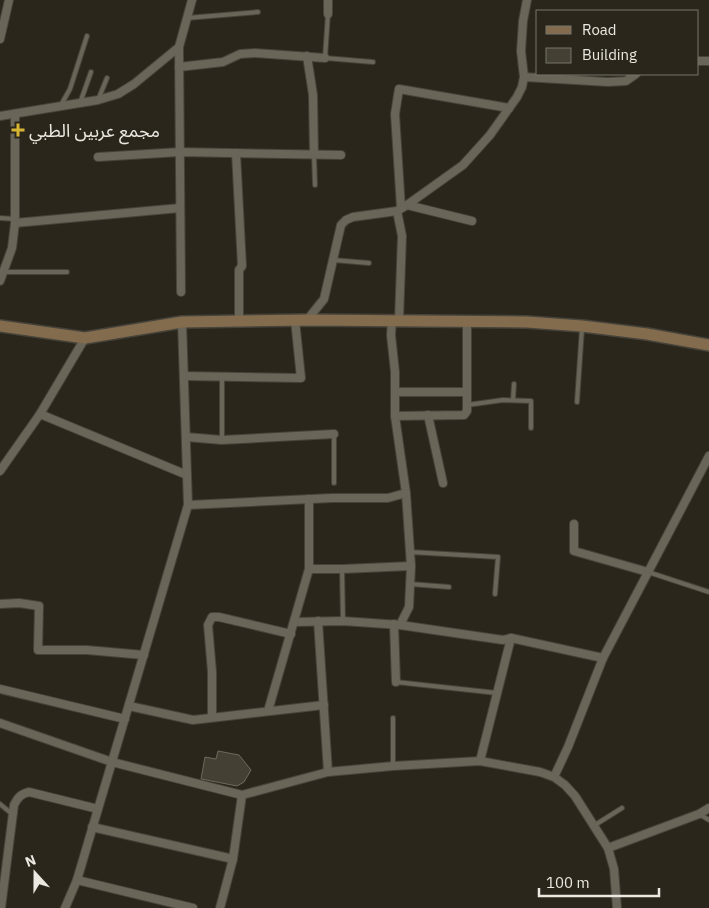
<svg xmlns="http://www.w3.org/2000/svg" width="709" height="908" font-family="'IBM Plex Sans','Noto Sans Arabic',sans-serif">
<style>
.building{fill:#444034;stroke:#6e6a5d}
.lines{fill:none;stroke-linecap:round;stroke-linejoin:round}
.service-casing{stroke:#46433a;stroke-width:6}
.minor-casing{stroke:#46433a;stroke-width:10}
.secondary-casing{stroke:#46433a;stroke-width:14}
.service{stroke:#696558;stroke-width:4}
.minor{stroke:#696558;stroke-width:8}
.secondary{stroke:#836b4d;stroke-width:11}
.poi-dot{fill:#d6b534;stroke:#2a261b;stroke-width:2}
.labels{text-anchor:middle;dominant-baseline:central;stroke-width:4.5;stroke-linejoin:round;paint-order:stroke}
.poi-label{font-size:18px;fill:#eae8e0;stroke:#2a261b;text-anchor:start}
</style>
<rect width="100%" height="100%" fill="#2a261b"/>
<path class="building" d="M218 751 239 755 251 770 244 782 237 786 201 779 205 757 216 759Z"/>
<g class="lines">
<defs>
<g id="service">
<path d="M328 14 325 58 373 62"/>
<path d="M187 18 258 12"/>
<path d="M98 100 107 78"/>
<path d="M80 103 91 72"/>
<path d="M61 105 70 89 87 36"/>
<path d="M314 155 315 185"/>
<path d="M0 218 15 219"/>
<path d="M333 260 369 263"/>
<path d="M3 272H67"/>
<path d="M513 400 514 384"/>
<path d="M577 402 582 328"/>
<path d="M467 405 503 400 531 401V428"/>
<path d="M334 434V483"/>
<path d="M222 440V377"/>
<path d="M410 552 498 557 495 594"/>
<path d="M342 569 343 621"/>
<path d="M648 572 709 592"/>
<path d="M410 584 449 587"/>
<path d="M396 682 497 693"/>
<path d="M393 718V766"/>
<path d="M0 804 12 814"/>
<path d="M699 814 709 820"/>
<path d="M595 825 622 808"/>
</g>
<g id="minor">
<path d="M328 14V0"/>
<path d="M0 39 9 0"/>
<path d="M179 47 181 292"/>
<path d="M307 56 313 95 314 155"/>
<path d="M698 61H709"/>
<path d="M179 67 223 62 240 54 255 53 325 58"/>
<path d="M524 77 608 82 626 81 636 74"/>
<path d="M0 116 98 100 118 94 134 84 179 47 192 0"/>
<path d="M236 153 242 266 239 270V321"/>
<path d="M98 157 180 152 341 155"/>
<path d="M407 205 472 221"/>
<path d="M401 208 395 114 399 89 509 108"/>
<path d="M397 211 402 236 399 320"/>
<path d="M15 223 180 208"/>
<path d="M0 281 12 248 15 223V114"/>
<path d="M307 320 324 299 341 225 346 220 353 217 397 211 407 205 463 165 490 135 517 97 522 87 524 77 521 51 523 21 527 0"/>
<path d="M392 320 391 335 395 372V416L406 493 411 566 409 607 400 625"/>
<path d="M184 376 301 378 295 320"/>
<path d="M396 392H467"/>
<path d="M40 414 187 475"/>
<path d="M428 415 443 483"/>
<path d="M395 416 464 415 467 411V321"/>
<path d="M186 437 222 440 334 434"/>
<path d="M0 471 40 414 85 338"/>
<path d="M188 505 332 498H388L406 493"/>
<path d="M574 524V551L648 572"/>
<path d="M309 569H342L411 566"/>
<path d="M0 604 19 603 39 606 38 650H87L144 655"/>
<path d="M318 621 328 772"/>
<path d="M295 622 343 621 400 625 503 640 511 638 603 658"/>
<path d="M394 624 396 682"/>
<path d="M0 689 125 719"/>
<path d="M129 706 193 720 324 705"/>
<path d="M268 711 309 569V499"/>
<path d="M212 717V672L208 625 212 617H219L291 634"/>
<path d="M0 723 112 762 242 795 328 772 393 766 480 761 540 772 554 777 565 785 575 796 608 848 614 869 617 908"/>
<path d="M480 761 511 638"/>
<path d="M554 777 568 747 603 658 709 456"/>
<path d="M92 827 233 859"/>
<path d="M608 848 699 814 709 808"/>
<path d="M77 880 193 908"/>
<path d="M1 908 14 805C18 797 21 794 29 792L98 809"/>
<path d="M65 908 77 880 188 505 182 322"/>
<path d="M220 908 233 859 242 795"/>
</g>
<path id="secondary" d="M0 326 85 338 182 322 307 320 527 322 582 326 647 334 709 345"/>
</defs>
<use href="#service" class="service-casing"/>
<use href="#minor" class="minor-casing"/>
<use href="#secondary" class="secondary-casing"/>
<use href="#service" class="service"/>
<use href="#minor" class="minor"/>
<use href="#secondary" class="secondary"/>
</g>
<path class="poi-dot" d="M15.5 122.5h5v5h5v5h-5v5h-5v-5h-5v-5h5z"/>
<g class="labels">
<g class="poi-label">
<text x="29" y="130">مجمع عربين الطبي</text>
</g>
</g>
<rect x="536" y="10" width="162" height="65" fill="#2a261b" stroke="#77746a"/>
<rect x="546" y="26" width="25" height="8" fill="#836b4d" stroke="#77746a"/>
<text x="582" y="35" font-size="15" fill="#eae8e0">Road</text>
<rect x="546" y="48" width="25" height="15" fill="#444034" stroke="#77746a"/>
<text x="582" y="60" font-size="15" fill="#eae8e0">Building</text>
<g transform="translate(35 873) rotate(339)" stroke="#2a261b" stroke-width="4" paint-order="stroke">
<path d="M0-4L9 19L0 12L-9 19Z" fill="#eae8e0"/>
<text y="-8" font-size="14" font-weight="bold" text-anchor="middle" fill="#eae8e0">N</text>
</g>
<path d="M539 888v8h120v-8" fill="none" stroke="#eae8e0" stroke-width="2.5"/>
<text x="546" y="888" font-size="15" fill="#eae8e0" stroke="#2a261b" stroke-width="4" paint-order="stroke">100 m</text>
</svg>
